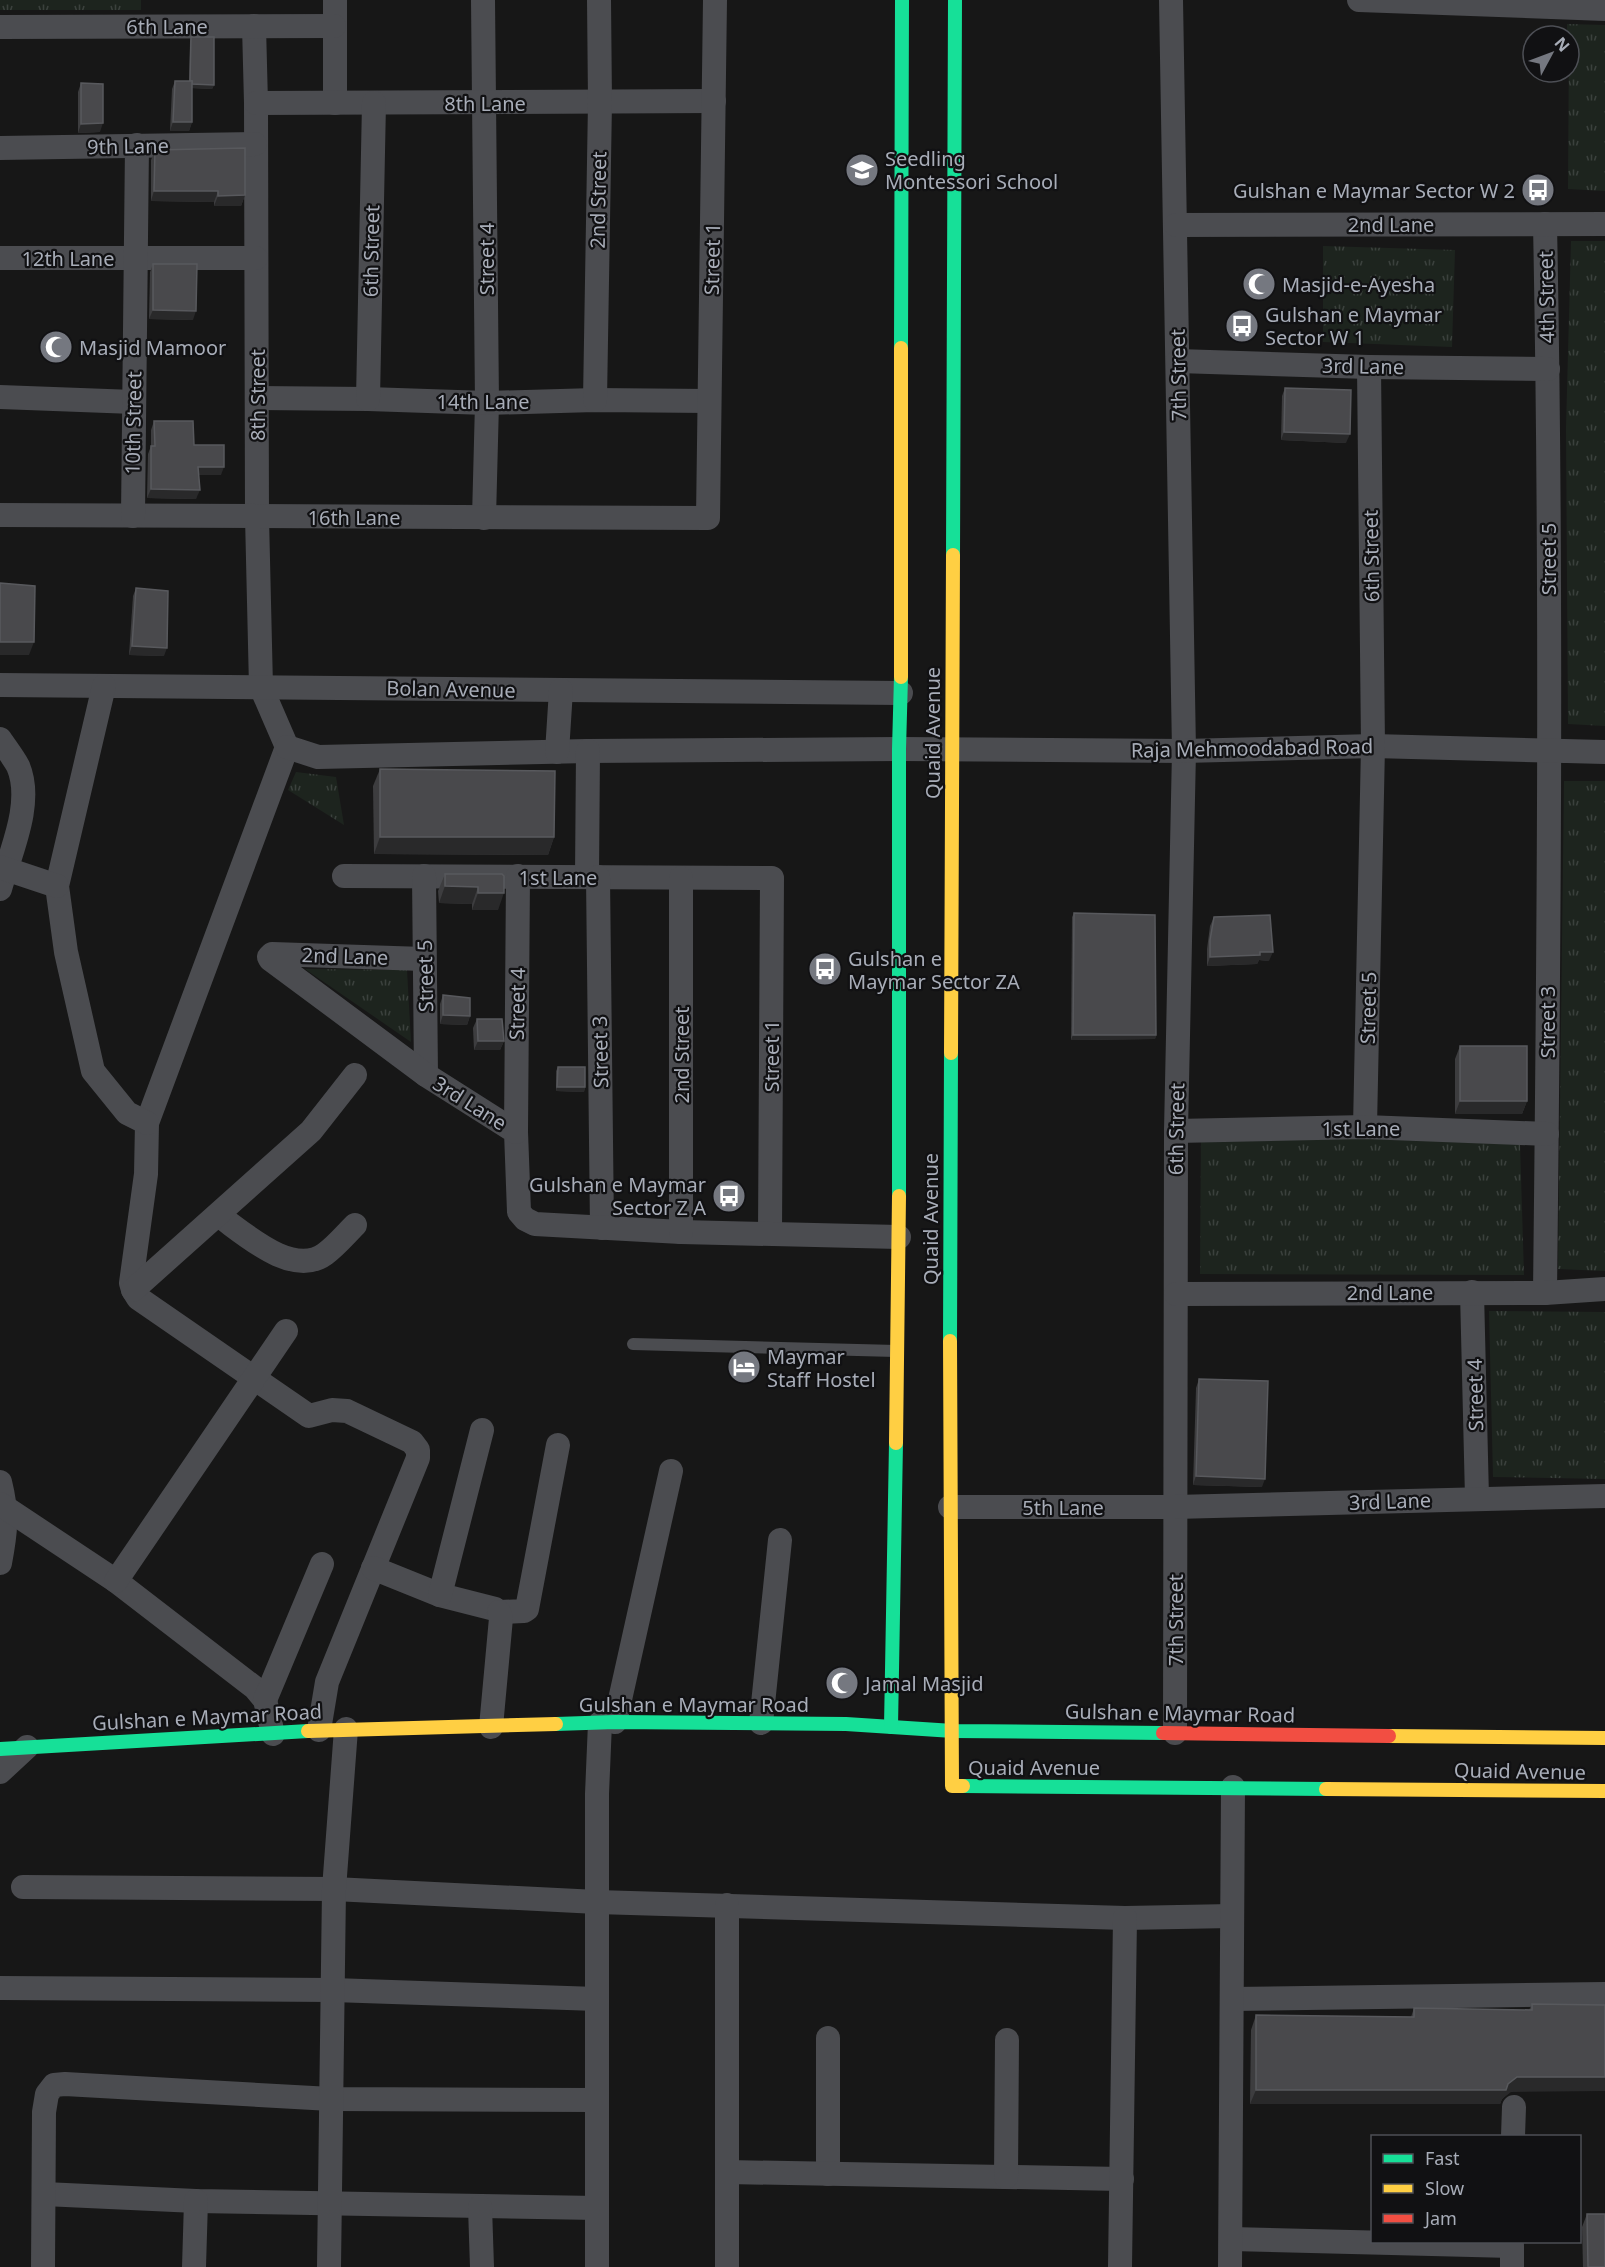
<svg xmlns="http://www.w3.org/2000/svg" width="1605" height="2267" font-family="'Noto Sans',sans-serif">
<style>
.park{fill:url(#park-tufts)}
.lines{fill:none;stroke-linecap:round;stroke-linejoin:round}
.lane{stroke:#4b4c50;stroke-width:12}
.street{stroke:#4b4c50;stroke-width:24}
.fast{stroke:#16e098;stroke-width:14}
.slow{stroke:#ffcf43;stroke-width:14}
.jam{stroke:#f24e42;stroke-width:14}
.wall{fill:#3d3d3f}
.shaded-wall{fill:#29292a}
.building{fill:#49494c;stroke:#58595d;stroke-width:1.5}
.labels{text-anchor:middle;dominant-baseline:central;stroke-width:4.5;stroke-linejoin:round;paint-order:stroke}
.street-label{font-size:20px;fill:#a8adb8;stroke:#111113}
.poi-label{font-size:20px;fill:#a8adb8;stroke:#111113;text-anchor:start}
</style>
<defs>
<pattern id="park-tufts" width="24" height="20" patternUnits="userSpaceOnUse" patternTransform="scale(1.5)"><rect width="24" height="20" fill="#1d241e"/><path d="M3 7l-1-3M5 7V3M7 7l1-3M15 17l-1-3M17 17v-4M19 17l1-3" fill="none" stroke="#3b413d"/></pattern>
</defs>
<rect width="100%" height="100%" fill="#171717"/>
<g class="park">
<rect x="0" y="0" width="141" height="10"/>
<path d="M1567 24 1605 25V191L1568 189 1569 36H1567Z"/>
<path d="M1571 241H1605V726L1568 724 1566 428Z"/>
<path d="M1323 246 1455 250 1452 347 1323 342Z"/>
<path d="M296 772 336 777 344 825 288 790Z"/>
<path d="M1564 781H1605V1271L1558 1269Z"/>
<path d="M305 969 407 970 411 1042Z"/>
<path d="M1201 1132 1520 1144 1524 1275 1200 1274Z"/>
<path d="M1489 1311 1605 1312V1479L1493 1477Z"/>
</g>
<g class="lines">
<path class="lane" d="M633 1344 896 1351"/>
<g class="street">
<path d="M335 0V103"/>
<path d="M483 0 487 403 484 518"/>
<path d="M1171 0 1184 751 1176 1131 1175 1733"/>
<path d="M1359 0 1605 9"/>
<path d="M254 26 256 103 257 517 261 687 287 747 147 1123 146 1174 131 1283 133 1290 138 1298 309 1416 332 1410 347 1411 412 1442 418 1450V1458L327 1682 319 1730"/>
<path d="M0 27 334 26"/>
<path d="M256 103 714 101"/>
<path d="M0 148 255 144"/>
<path d="M1545 224C1552 580 1549 937 1545 1293"/>
<path d="M1176 225 1605 224"/>
<path d="M0 258H256"/>
<path d="M1178 361 1369 367 1548 369"/>
<path d="M0 397 134 402"/>
<path d="M257 398 368 399 487 403 595 400 709 401"/>
<path d="M368 399 374 103"/>
<path d="M595 400 600 102 599 0"/>
<path d="M0 515 708 518 715 0"/>
<path d="M133 516 137 145"/>
<path d="M0 685 901 693"/>
<path d="M104 686 57 886 66 952 93 1071 127 1113 147 1123"/>
<path d="M0 739C6 748 13 757 18 766 34 803 10 853 0 889"/>
<path d="M287 747 318 757 588 751 899 749 1184 751 1373 746 1605 752"/>
<path d="M557 752 561 690"/>
<path d="M0 867 57 886"/>
<path d="M344 876 772 878 770 1233"/>
<path d="M424 876 426 1075"/>
<path d="M587 877 588 751"/>
<path d="M598 877 602 1228"/>
<path d="M424 959 272 954 269 957 270 959 426 1075 516 1132 519 1212 525 1219 535 1224 681 1232 899 1237"/>
<path d="M1365 1127 1373 746 1369 367"/>
<path d="M1176 1131 1365 1127 1547 1134"/>
<path d="M516 1132 518 876"/>
<path d="M218 1215C244 1233 292 1278 325 1254 336 1246 345 1235 355 1225"/>
<path d="M681 1232V878"/>
<path d="M133 1290 311 1131 355 1075"/>
<path d="M1472 1292 1477 1498"/>
<path d="M1176 1294 1545 1293 1605 1289"/>
<path d="M0 1482C8 1514 6 1531 0 1563"/>
<path d="M0 1504 116 1581 255 1688 265 1700 273 1734"/>
<path d="M950 1507H1175L1605 1496"/>
<path d="M373 1568 440 1595 495 1609 499 1612 524 1611 527 1609 558 1445"/>
<path d="M116 1581 286 1331"/>
<path d="M440 1595 482 1430"/>
<path d="M265 1700 322 1564"/>
<path d="M615 1722 671 1471"/>
<path d="M761 1723 780 1540"/>
<path d="M491 1727 501 1618 499 1612"/>
<path d="M0 1772 27 1747"/>
<path d="M23 1887 334 1889 597 1902 1125 1918 1232 1916"/>
<path d="M0 1988 333 1990 597 1999"/>
<path d="M1232 1999 1605 1994"/>
<path d="M828 2038V2174"/>
<path d="M1513 2136 1514 2107"/>
<path d="M727 2172 1122 2179"/>
<path d="M1006 2177 1007 2040"/>
<path d="M44 2194 196 2201 597 2208"/>
<path d="M480 2207 482 2267"/>
<path d="M1231 2239 1512 2246V2267"/>
<path d="M43 2267 44 2112 47 2094 54 2085 65 2084 331 2099 597 2100"/>
<path d="M194 2267 196 2201"/>
<path d="M329 2267 334 1889 346 1729"/>
<path d="M597 2267V1794L600 1723"/>
<path d="M727 2267V1905"/>
<path d="M1120 2267 1125 1918"/>
<path d="M1230 2267 1233 1787"/>
</g>
<g class="fast">
<path d="M901 348 902 0"/>
<path d="M953 555 955 0"/>
<path d="M899 1196V749L901 677"/>
<path d="M950 1341 951 1053"/>
<path d="M556 1724 615 1722 846 1724 953 1731 1163 1733"/>
<path d="M891 1727 896 1443"/>
<path d="M0 1749 308 1731"/>
<path d="M963 1786 1326 1789"/>
</g>
<g class="slow">
<path d="M901 677V348"/>
<path d="M951 1053 953 555"/>
<path d="M950 1341 952 1786H963"/>
<path d="M896 1443 899 1196"/>
<path d="M308 1731 556 1724"/>
<path d="M1389 1736 1605 1738"/>
<path d="M1326 1789 1605 1791"/>
</g>
<path class="jam" d="M1163 1733 1389 1736"/>
</g>
<g class="wall">
<path d="M191 37 214 85 212 89 192 88V122L189 131H170L172 89 175 81H189L190 41Z"/>
<path d="M81 83 100 132 78 133V92Z"/>
<path d="M155 150 245 195 241 206H214V202L151 201V160Z"/>
<path d="M153 264 193 320 149 319 150 272Z"/>
<path d="M1285 388 1346 443 1281 440 1282 396Z"/>
<path d="M154 421 194 445 221 475H199L196 499 147 498 148 454 151 446V430Z"/>
<path d="M136 588 164 656 129 655 133 596Z"/>
<path d="M380 769 554 837 548 855 374 854 373 786Z"/>
<path d="M445 874H502L498 910H472V904L439 903 438 891Z"/>
<path d="M1074 913 1156 1035 1155 1039 1071 1040 1072 917Z"/>
<path d="M1214 917 1269 961 1259 960 1257 964 1207 966V949L1210 926Z"/>
<path d="M443 995 470 1016 467 1025 440 1024V1004Z"/>
<path d="M477 1019 504 1041 500 1050H474L473 1028Z"/>
<path d="M1460 1046 1527 1101 1522 1114H1455V1059Z"/>
<path d="M558 1067 585 1087 584 1092 556 1091V1071Z"/>
<path d="M1199 1379 1262 1487 1193 1485 1196 1388Z"/>
<path d="M1532 2004 1605 2005 1502 2099 1500 2104H1250L1251 2030 1256 2015 1411 2017 1414 2008 1529 2010Z"/>
<path d="M1587 2214 1605 2267H1583L1582 2227Z"/>
</g>
<g class="shaded-wall">
<path d="M190 84 214 85 212 89 189 88Z"/>
<path d="M173 122H192L189 131H170Z"/>
<path d="M103 123 100 132 78 133 81 124Z"/>
<path d="M154 191H218L214 202 151 201Z"/>
<path d="M245 195 241 206H214L218 196Z"/>
<path d="M153 310 196 311 193 320 149 319Z"/>
<path d="M1284 432 1350 434 1346 443 1281 440Z"/>
<path d="M198 467H224L221 475H195Z"/>
<path d="M151 489 200 490 196 499 147 498Z"/>
<path d="M0 642H34L29 655H0Z"/>
<path d="M132 646 167 648 164 656 129 655Z"/>
<path d="M380 837H554L548 855 374 854Z"/>
<path d="M445 886 478 887 472 904 439 903Z"/>
<path d="M478 893H504L498 910H472Z"/>
<path d="M1260 952H1273L1269 961 1259 960 1257 964 1207 966 1210 957Z"/>
<path d="M443 1015 470 1016 467 1025 440 1024Z"/>
<path d="M1073 1035H1156L1155 1039 1071 1040Z"/>
<path d="M478 1041H504L500 1050H474Z"/>
<path d="M557 1087H585L584 1092 556 1091Z"/>
<path d="M1460 1101H1527L1522 1114H1455Z"/>
<path d="M1196 1476 1265 1479 1262 1487 1193 1485Z"/>
<path d="M1517 2077H1605V2091L1511 2092 1502 2099 1500 2104H1250L1256 2090 1508 2084Z"/>
</g>
<g class="building">
<path d="M191 37H214V85L192 84V81H190Z"/>
<path d="M175 81H192V122H173Z"/>
<path d="M81 83 103 84V123L81 124Z"/>
<path d="M245 148V195L218 196V191H154L155 150Z"/>
<path d="M153 264H197L196 311 153 310Z"/>
<path d="M1285 388 1351 390 1350 434 1284 432Z"/>
<path d="M154 421H193L194 445H224V467H198L200 490 151 489V446H155Z"/>
<path d="M0 583 35 586 34 642H0Z"/>
<path d="M136 588 168 591 167 648 132 646Z"/>
<path d="M380 769 555 771 554 837H380Z"/>
<path d="M445 874H502L504 876V893H478V887L445 886Z"/>
<path d="M1074 913 1155 915 1156 1035H1073Z"/>
<path d="M1270 915 1273 952H1260V955L1210 957V940L1214 917Z"/>
<path d="M443 995 470 998V1016L443 1015Z"/>
<path d="M477 1019H502L504 1041H478Z"/>
<rect x="1460" y="1046" width="67" height="55"/>
<path d="M558 1067H585V1087H557Z"/>
<path d="M1199 1379 1268 1381 1265 1479 1196 1476Z"/>
<path d="M1532 2004 1605 2005V2077H1517L1508 2084 1506 2090H1256V2015L1414 2017V2008L1532 2010Z"/>
<path d="M1587 2214H1605V2267H1588Z"/>
</g>
<defs>
<symbol id="school-disc" viewBox="-11 -11 22 22"><circle r="9.5" fill="#757880" stroke="#111113"/><path d="M0-5L7-2L0 1L-7-2ZM-4 1L0 2.5L4 1V4Q0 6-4 4Z" fill="#fff"/></symbol>
<symbol id="bus-disc" viewBox="-11 -11 22 22"><circle r="9.5" fill="#757880" stroke="#111113"/><path d="M-5-6H5V4H4V6H2V4H-2V6H-4V4H-5ZM-3.5-4V0h7V-4ZM-3.5 1.2v1.5H-2V1.2ZM2 1.2v1.5H3.5V1.2Z" fill="#fff"/></symbol>
<symbol id="mosque-disc" viewBox="-11 -11 22 22"><circle r="9.5" fill="#757880" stroke="#111113"/><path d="M3.5-4.9A6 6 0 1 0 3.5 4.9A5 5 0 1 1 3.5-4.9Z" fill="#fff"/></symbol>
<symbol id="hotel-disc" viewBox="-11 -11 22 22"><circle r="9.5" fill="#757880" stroke="#111113"/><path d="M-6-4.5h1.5V1H6V5H4.5V3h-9V5H-6ZM-4 0a1.8 1.8 0 1 1 3.6 0ZM.5 0V-2.5h3Q6-2.5 6 0Z" fill="#fff"/></symbol>
</defs>
<g fill-rule="evenodd">
<use href="#school-disc" x="843" y="151" width="38" height="38"/>
<use href="#bus-disc" x="1519" y="171" width="38" height="38"/>
<use href="#mosque-disc" x="1240" y="265" width="38" height="38"/>
<use href="#bus-disc" x="1223" y="307" width="38" height="38"/>
<use href="#mosque-disc" x="37" y="328" width="38" height="38"/>
<use href="#bus-disc" x="806" y="950" width="38" height="38"/>
<use href="#bus-disc" x="710" y="1177" width="38" height="38"/>
<use href="#hotel-disc" x="725" y="1348" width="38" height="38"/>
<use href="#mosque-disc" x="823" y="1664" width="38" height="38"/>
</g>
<g class="labels">
<g class="street-label">
<text x="167" y="26">6th Lane</text>
<text x="485" y="103">8th Lane</text>
<text transform="translate(128 146) rotate(-1)">9th Lane</text>
<text transform="translate(598 200) rotate(-89)">2nd Street</text>
<text x="1391" y="224">2nd Lane</text>
<text transform="translate(371 251) rotate(-89)">6th Street</text>
<text x="68" y="258">12th Lane</text>
<text transform="translate(486 259) rotate(-90)">Street 4</text>
<text transform="translate(712 259) rotate(-89)">Street 1</text>
<text transform="translate(1546 297) rotate(-91)">4th Street</text>
<text transform="translate(1363 366) rotate(1)">3rd Lane</text>
<text transform="translate(1178 375) rotate(-91)">7th Street</text>
<text transform="translate(257 395) rotate(-90)">8th Street</text>
<text x="483" y="401">14th Lane</text>
<text transform="translate(133 423) rotate(-89)">10th Street</text>
<text x="354" y="517">16th Lane</text>
<text transform="translate(1371 556) rotate(-91)">6th Street</text>
<text transform="translate(1548 559) rotate(-90)">Street 5</text>
<text transform="translate(451 689) rotate(1)">Bolan Avenue</text>
<text transform="translate(932 733) rotate(-90)">Quaid Avenue</text>
<text transform="translate(1252 748) rotate(-1)">Raja Mehmoodabad Road</text>
<text x="558" y="877">1st Lane</text>
<text transform="translate(345 956) rotate(2)">2nd Lane</text>
<text transform="translate(425 976) rotate(-91)">Street 5</text>
<text transform="translate(517 1004) rotate(-89)">Street 4</text>
<text transform="translate(1368 1008) rotate(-89)">Street 5</text>
<text transform="translate(1547 1022) rotate(-90)">Street 3</text>
<text transform="translate(600 1052) rotate(-91)">Street 3</text>
<text transform="translate(681 1055) rotate(-90)">2nd Street</text>
<text transform="translate(771 1056) rotate(-90)">Street 1</text>
<text transform="translate(470 1103) rotate(32)">3rd Lane</text>
<text x="1361" y="1128">1st Lane</text>
<text transform="translate(1176 1129) rotate(-89)">6th Street</text>
<text transform="translate(930 1219) rotate(-90)">Quaid Avenue</text>
<text x="1390" y="1292">2nd Lane</text>
<text transform="translate(1475 1395) rotate(-91)">Street 4</text>
<text transform="translate(1390 1501) rotate(-2)">3rd Lane</text>
<text x="1063" y="1507">5th Lane</text>
<text transform="translate(1175 1620) rotate(-90)">7th Street</text>
<text x="694" y="1704">Gulshan e Maymar Road</text>
<text transform="translate(1180 1713) rotate(1)">Gulshan e Maymar Road</text>
<text transform="translate(207 1717) rotate(-3)">Gulshan e Maymar Road</text>
<text x="1034" y="1767">Quaid Avenue</text>
<text transform="translate(1520 1771) rotate(1)">Quaid Avenue</text>
</g>
<g class="poi-label">
<text x="885" y="158">Seedling<tspan x="885" dy="23">Montessori School</tspan></text>
<text x="1515" y="190" text-anchor="end">Gulshan e Maymar Sector W 2</text>
<text x="1282" y="284">Masjid-e-Ayesha</text>
<text x="1265" y="314">Gulshan e Maymar<tspan x="1265" dy="23">Sector W 1</tspan></text>
<text x="79" y="347">Masjid Mamoor</text>
<text x="848" y="958">Gulshan e<tspan x="848" dy="23">Maymar Sector ZA</tspan></text>
<text x="706" y="1184" text-anchor="end">Gulshan e Maymar<tspan x="706" dy="23">Sector Z A</tspan></text>
<text x="767" y="1356">Maymar<tspan x="767" dy="23">Staff Hostel</tspan></text>
<text x="865" y="1683">Jamal Masjid</text>
</g>
</g>
<rect x="1371" y="2135" width="210" height="108" fill="#111113" stroke="#4d4f55" stroke-width="1.5"/>
<rect x="1383" y="2154" width="30" height="9" fill="#16e098" stroke="#4d4f55" stroke-width="1.5"/>
<text x="1425" y="2165" font-size="18" fill="#a8adb8">Fast</text>
<rect x="1383" y="2184" width="30" height="9" fill="#ffcf43" stroke="#4d4f55" stroke-width="1.5"/>
<text x="1425" y="2195" font-size="18" fill="#a8adb8">Slow</text>
<rect x="1383" y="2214" width="30" height="9" fill="#f24e42" stroke="#4d4f55" stroke-width="1.5"/>
<text x="1425" y="2225" font-size="18" fill="#a8adb8">Jam</text>
<g transform="translate(1551 54) rotate(49)"><circle r="28" fill="#111113" stroke="#4d4f55" stroke-width="1.5"/>
<path d="M0-4.5L10 22L0 15L-10 22Z" fill="#757880"/>
<text y="-9" font-size="16" font-weight="bold" text-anchor="middle" fill="#a8adb8">N</text>
</g>
</svg>
